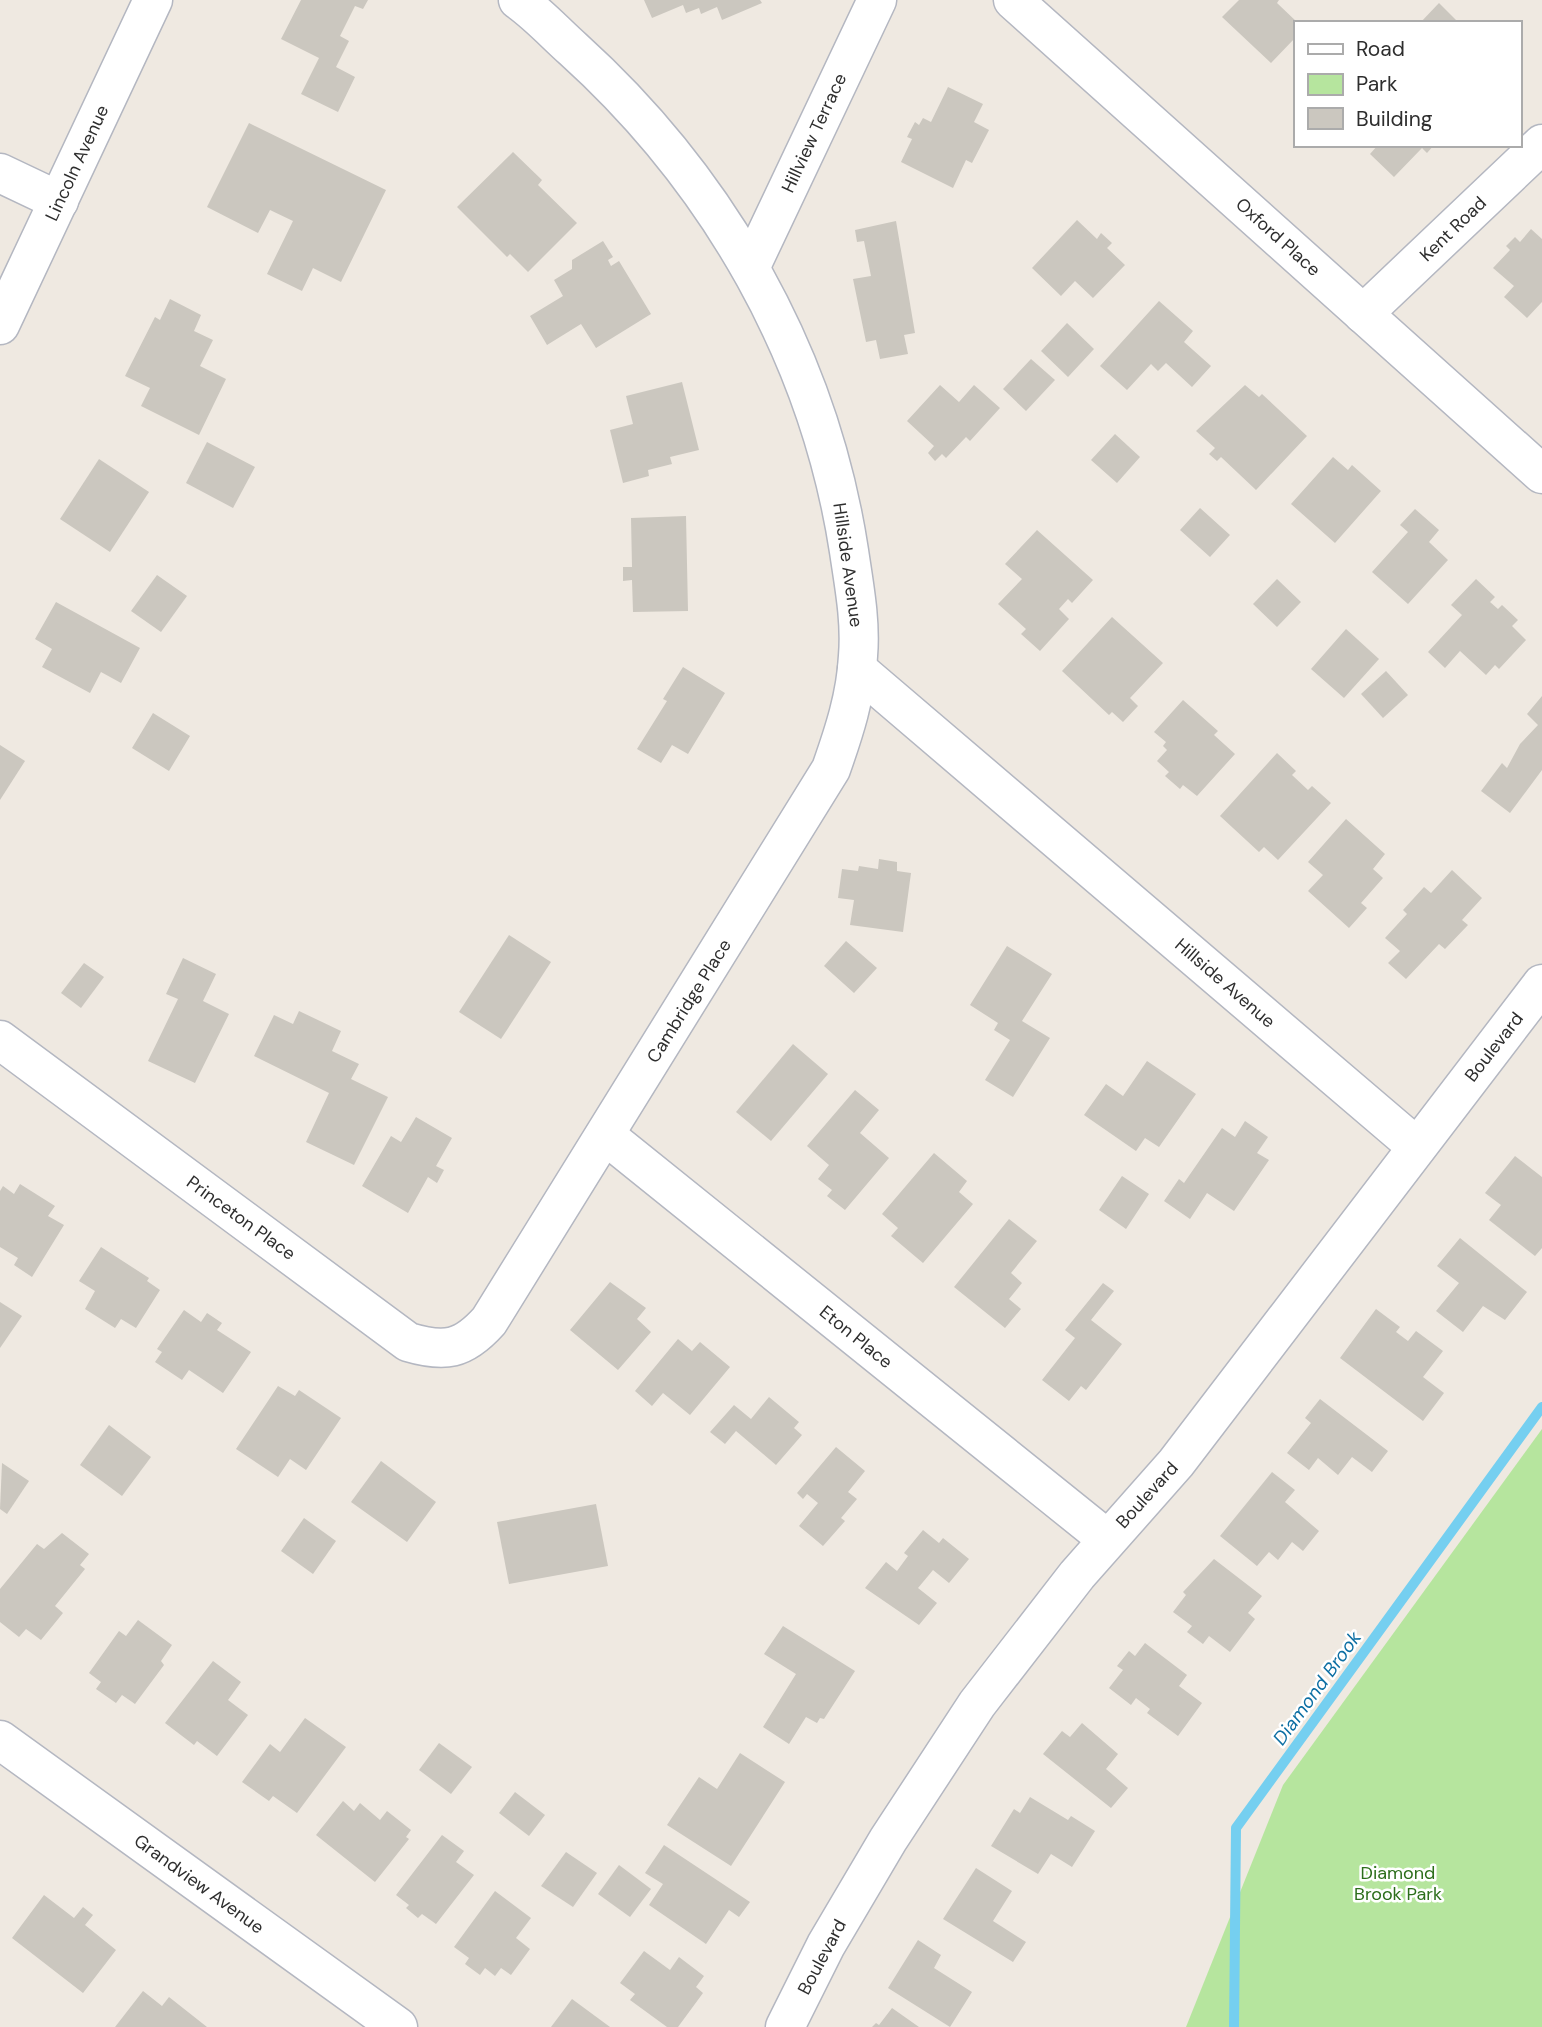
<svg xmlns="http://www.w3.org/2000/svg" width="1542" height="2027" font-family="'DM Sans',sans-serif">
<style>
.green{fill:#b6e59e}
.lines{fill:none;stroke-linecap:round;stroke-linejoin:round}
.stream{stroke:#75cff0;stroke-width:10}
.building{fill:#cbc7bf}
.street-casing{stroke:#b4b7c1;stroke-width:41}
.secondary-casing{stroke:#b4b7c1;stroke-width:41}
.street{stroke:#fff;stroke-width:38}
.secondary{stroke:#fff;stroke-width:38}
.labels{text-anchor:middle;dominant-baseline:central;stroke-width:5;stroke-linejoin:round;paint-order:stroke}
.street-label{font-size:18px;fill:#2e2e2e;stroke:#fff}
.park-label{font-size:18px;fill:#2c6e1b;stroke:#fff}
.water-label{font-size:19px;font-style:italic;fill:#0d6fa3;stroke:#fff}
</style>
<rect width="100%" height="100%" fill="#efe9e1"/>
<path class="green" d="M1542 1429V2027H1186L1283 1785Z"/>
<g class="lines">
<path class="stream" d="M1234 2027 1236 1828 1542 1407"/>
</g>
<g class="building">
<path d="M301 0H368L363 9 355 6 340 36 349 41 336 67 355 77 338 112 301 94 319 58 281 39Z"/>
<path d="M644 0H760L762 3 722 20 717 7 701 14 699 8 686 13 683 5 652 18Z"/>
<path d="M1239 0H1279L1277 3 1298 23H1295V38L1271 63 1222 17Z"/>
<path d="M1439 3 1459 23H1420Z"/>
<path d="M948 87 983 104 974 122 989 130 972 163 966 160 953 188 901 162 912 139 907 137 915 122 919 125 923 118 931 122Z"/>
<path d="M249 123 386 190 341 282 313 268 302 291 267 274 293 221 270 210 258 233 207 207Z"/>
<path d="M1378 145H1434L1427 153 1422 148 1394 177 1370 154Z"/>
<path d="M513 152 542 180 538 185 577 223 528 272 510 254 507 257 457 207Z"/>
<path d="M1077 220 1097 239 1101 233 1112 243 1107 248 1125 265 1093 298 1075 281 1061 296 1032 268Z"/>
<path d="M896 221 915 333 904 335 908 354 880 359 876 340 866 342 853 279 871 276 864 241 857 242 855 230Z"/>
<path d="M1531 229 1542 239V302L1527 318 1504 297 1514 286 1493 268 1510 250 1506 246 1515 237 1520 242Z"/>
<path d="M603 241 613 257 608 260 611 266 619 261 651 314 596 348 581 324 547 345 530 316 563 296 554 280 572 269V260Z"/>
<path d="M170 299 201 315 194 331 213 340 200 366 226 379 199 435 141 406 150 388 125 376 155 317 160 320Z"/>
<path d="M1159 301 1193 331 1184 342 1211 366 1192 387 1166 363 1158 371 1151 364 1127 390 1100 366Z"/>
<path d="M1067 323 1094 349 1068 377 1041 351Z"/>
<path d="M1031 359 1055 380 1026 411 1003 389Z"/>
<path d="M682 382 699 450 670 457 672 464 648 470 649 476 623 483 610 430 633 424 626 396Z"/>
<path d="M940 385 959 402 974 385 1000 408 970 441 966 437 946 458 942 454 935 461 928 453 934 446 907 421Z"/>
<path d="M1245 385 1259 397 1262 394 1307 436 1256 490 1221 457 1217 461 1209 454 1215 448 1196 431Z"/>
<path d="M1115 434 1140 457 1117 483 1091 460Z"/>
<path d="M207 442 255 467 233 508 186 483Z"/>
<path d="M1333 457 1348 470 1352 465 1381 491 1335 543 1291 504Z"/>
<path d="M99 459 149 492 110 552 60 519Z"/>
<path d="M1200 508 1230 535 1210 557 1180 530Z"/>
<path d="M1415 509 1439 530 1429 542 1448 560 1408 604 1372 572 1408 532 1400 525Z"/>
<path d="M686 516 688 611 633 612 632 580 623 581V567H632L631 518Z"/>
<path d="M1037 530 1093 580 1072 603 1068 599 1059 609 1069 619 1040 651 1021 634 1026 629 998 604 1022 579 1005 564Z"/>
<path d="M157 575 187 596 161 632 131 611Z"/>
<path d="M1277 579 1301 602 1277 627 1253 604Z"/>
<path d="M1476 579 1495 597 1490 602 1498 609 1502 605 1518 620 1512 626 1526 640 1499 669 1495 665 1486 675 1460 651 1445 668 1428 652 1462 615 1451 605Z"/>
<path d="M56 602 140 648 121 683 101 672 90 693 42 667 52 649 35 639Z"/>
<path d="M1112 617 1163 663 1130 698 1138 706 1123 722 1112 712 1109 715 1062 671Z"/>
<path d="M1346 629 1379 659 1344 698 1311 669Z"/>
<path d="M683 667 725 693 688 754 672 745 661 763 637 749 667 701 663 699Z"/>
<path d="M1386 671 1408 695 1383 718 1361 694Z"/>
<path d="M1542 696V770L1510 813 1481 791 1502 763 1507 768 1520 744 1538 725 1527 714Z"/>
<path d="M1183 700 1218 731 1214 735 1235 754 1197 796 1183 785 1180 789 1165 776 1169 772 1157 761 1167 750 1163 746 1166 742 1154 732Z"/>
<path d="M153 713 190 736 169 771 132 748Z"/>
<path d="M0 745 25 761 0 800Z"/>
<path d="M1277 753 1296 771 1292 775 1308 790 1312 786 1331 803 1278 860 1264 847 1259 852 1220 816Z"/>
<path d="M1346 819 1385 854 1373 869 1383 878 1361 903 1367 908 1349 928 1308 891 1323 875 1308 862Z"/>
<path d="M879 859 897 862V871L911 873 903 932 850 925 854 900 838 898 842 869 858 871 859 866 878 869Z"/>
<path d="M1452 870 1482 898 1462 920 1468 925 1445 949 1439 944 1406 979 1388 963 1400 951 1385 938 1407 914 1403 910 1424 887 1431 893Z"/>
<path d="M509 935 551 962 501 1039 459 1012Z"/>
<path d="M846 941 877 968 854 993 824 966Z"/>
<path d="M1007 946 1052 974 1022 1021 1050 1038 1013 1097 985 1080 1010 1040 994 1030 998 1023 970 1005Z"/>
<path d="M183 958 216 974 203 1001 229 1014 195 1083 148 1061 178 999 166 994Z"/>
<path d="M84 963 104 977 81 1008 61 993Z"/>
<path d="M299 1011 341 1031 332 1051 359 1064 351 1079 388 1097 354 1165 306 1142 329 1093 254 1056 274 1015 293 1024Z"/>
<path d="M793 1044 828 1074 771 1141 736 1112Z"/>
<path d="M1147 1061 1196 1094 1159 1147 1145 1138 1136 1151 1084 1115 1106 1084 1123 1096Z"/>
<path d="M855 1090 879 1110 860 1133 889 1158 845 1210 827 1196 832 1190 818 1179 829 1165 807 1146Z"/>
<path d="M416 1117 452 1138 436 1166 444 1170 437 1183 428 1177 408 1213 362 1186 391 1136 401 1142Z"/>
<path d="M1245 1121 1268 1137 1257 1153 1269 1160 1234 1211 1207 1193 1190 1219 1164 1201 1179 1179 1184 1183 1222 1128 1235 1137Z"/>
<path d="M934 1153 967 1181 959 1192 973 1204 923 1263 891 1236 898 1228 882 1214Z"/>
<path d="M1515 1156 1542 1177V1248L1535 1256 1489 1220 1501 1205 1485 1193Z"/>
<path d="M1122 1176 1149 1194 1126 1229 1099 1210Z"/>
<path d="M20 1184 55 1206 48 1216 64 1225 32 1277 14 1265 18 1258 0 1247V1191L3 1186 14 1194Z"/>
<path d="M1009 1219 1037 1241 1011 1273 1022 1283 1009 1299 1021 1309 1005 1328 954 1287Z"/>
<path d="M1460 1238 1527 1292 1505 1320 1483 1306 1463 1332 1436 1311 1459 1283 1437 1266Z"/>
<path d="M101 1247 149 1278 147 1281 160 1290 136 1328 121 1319 115 1328 85 1309 95 1291 79 1281Z"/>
<path d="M610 1282 646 1308 637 1319 651 1332 618 1370 570 1330Z"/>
<path d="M1103 1283 1114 1291 1091 1320 1122 1344 1086 1390 1081 1386 1069 1401 1042 1380 1075 1338 1065 1330Z"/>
<path d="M0 1302 22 1316 0 1348Z"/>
<path d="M1376 1309 1400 1327 1396 1332 1408 1341 1416 1331 1443 1351 1423 1377 1444 1393 1423 1421 1340 1358Z"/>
<path d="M184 1310 201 1322 207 1313 222 1323 217 1330 251 1352 223 1393 189 1370 182 1380 155 1362 162 1352 157 1349Z"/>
<path d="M678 1339 692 1351 700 1342 730 1367 690 1415 663 1393 652 1406 635 1391Z"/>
<path d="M278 1386 295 1396 299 1390 341 1418 306 1470 290 1459 278 1477 236 1449Z"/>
<path d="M769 1397 799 1422 794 1428 802 1435 776 1465 736 1431 725 1444 710 1432 734 1405 751 1419Z"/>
<path d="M1320 1399 1388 1451 1372 1472 1352 1457 1338 1475 1318 1458 1309 1470 1287 1453 1311 1423 1305 1418Z"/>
<path d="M109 1425 151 1457 122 1496 80 1465Z"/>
<path d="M836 1447 865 1471 848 1492 857 1499 841 1518 845 1521 823 1546 799 1526 818 1503 807 1494 803 1499 797 1493Z"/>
<path d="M381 1461 436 1502 407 1542 351 1502Z"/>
<path d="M2 1463 29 1481 7 1514 0 1509Z"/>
<path d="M1272 1472 1295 1490 1285 1502 1319 1531 1303 1551 1292 1542 1278 1560 1269 1552 1257 1566 1220 1536Z"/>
<path d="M596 1504 608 1566 509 1584 497 1522Z"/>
<path d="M304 1518 336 1541 313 1574 281 1551Z"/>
<path d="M923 1530 939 1543 943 1538 969 1559 949 1583 933 1570 918 1588 937 1603 919 1625 865 1588 886 1562 897 1571 908 1556 904 1553Z"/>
<path d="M62 1533 89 1554 80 1565 85 1569 55 1606 63 1613 41 1640 26 1629 19 1637 0 1622V1589L37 1544 44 1549Z"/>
<path d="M1214 1559 1262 1596 1248 1613 1255 1619 1230 1652 1209 1636 1203 1644 1187 1632 1192 1626 1173 1612 1186 1595 1183 1592Z"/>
<path d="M138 1620 172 1645 161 1661 164 1665 135 1704 122 1695 116 1703 96 1689 101 1682 89 1673 119 1631 126 1636Z"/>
<path d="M783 1626 855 1671 824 1719 820 1718 817 1723 806 1717 789 1744 763 1727 796 1674 764 1654Z"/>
<path d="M1145 1643 1187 1675 1179 1686 1202 1703 1178 1736 1147 1713 1150 1709 1136 1698 1131 1705 1109 1688 1123 1670 1117 1666 1129 1651 1135 1656Z"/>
<path d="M213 1661 241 1682 228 1700 248 1715 217 1756 197 1741 194 1745 165 1723Z"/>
<path d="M305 1718 346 1747 297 1813 273 1796 269 1801 242 1782 270 1744 280 1752Z"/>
<path d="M1082 1723 1118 1754 1106 1769 1128 1788 1111 1808 1043 1754 1062 1731 1070 1737Z"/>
<path d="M439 1743 472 1767 451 1794 419 1770Z"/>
<path d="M740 1753 785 1782 731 1866 667 1825 699 1777 717 1789Z"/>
<path d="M515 1792 545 1815 529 1836 499 1813Z"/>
<path d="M1030 1797 1068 1820 1071 1816 1095 1831 1072 1867 1051 1854 1038 1874 991 1846 1014 1809 1020 1813Z"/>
<path d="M343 1801 354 1811 360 1803 380 1820 387 1811 411 1830 406 1837 409 1839 375 1882 316 1835Z"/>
<path d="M442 1835 464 1851 456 1862 474 1875 436 1924 422 1914 418 1918 406 1908 409 1905 396 1895Z"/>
<path d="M664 1845 750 1902 739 1917 729 1910 706 1944 649 1905 663 1884 645 1873Z"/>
<path d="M566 1852 597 1873 573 1907 541 1886Z"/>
<path d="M619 1865 651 1889 630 1917 598 1894Z"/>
<path d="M976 1868 1012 1891 993 1921 1026 1942 1013 1962 943 1919Z"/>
<path d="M495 1891 531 1918 516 1938 530 1949 511 1975 501 1968 495 1976 485 1968 480 1975 465 1964 469 1958 454 1947Z"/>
<path d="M44 1895 74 1918 83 1907 93 1915 85 1925 116 1950 83 1993 12 1938Z"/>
<path d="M918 1940 941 1955 934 1968 972 1992 950 2027 888 1988Z"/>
<path d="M644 1951 670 1970 679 1957 704 1976 696 1987 703 1993 678 2027H667L630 2000 635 1994 620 1983Z"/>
<path d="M143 1991 162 2006 169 1997 207 2027H115Z"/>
<path d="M572 1999 610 2027H551Z"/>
<path d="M892 2008 919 2027H872L876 2023 879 2025Z"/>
</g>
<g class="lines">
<defs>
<g id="street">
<path d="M1013 0 1542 474"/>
<path d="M0 173 59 201"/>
<path d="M751 266 877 0"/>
<path d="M1363 314 1542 144"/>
<path d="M857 669 1417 1147"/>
<path d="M0 1040 408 1342C445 1353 463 1350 489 1321L831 769C844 732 856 696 858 656 861 621 854 585 849 551 819 356 719 181 573 49 555 33 538 14 518 0"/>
<path d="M605 1135 1107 1539"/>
<path d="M0 1740 398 2027"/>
<path d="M785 2027 826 1945 888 1840 977 1704 1077 1575 1176 1463 1542 984"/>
</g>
<path id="secondary" d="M0 325 153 0"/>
</defs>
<use href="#street" class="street-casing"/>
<use href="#secondary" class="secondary-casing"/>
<use href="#street" class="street"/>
<use href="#secondary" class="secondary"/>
</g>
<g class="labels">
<g class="street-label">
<text transform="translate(814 133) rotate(-65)">Hillview Terrace</text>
<text transform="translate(77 163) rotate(-65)">Lincoln Avenue</text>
<text transform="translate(1453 229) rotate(-44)">Kent Road</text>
<text transform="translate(1278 237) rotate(42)">Oxford Place</text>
<text transform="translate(848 565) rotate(82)">Hillside Avenue</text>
<text transform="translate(1225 983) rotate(41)">Hillside Avenue</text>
<text transform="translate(689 1001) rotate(-58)">Cambridge Place</text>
<text transform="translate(1494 1047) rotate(-52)">Boulevard</text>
<text transform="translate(241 1218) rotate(36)">Princeton Place</text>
<text transform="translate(856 1337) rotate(39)">Eton Place</text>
<text transform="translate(1147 1495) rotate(-48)">Boulevard</text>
<text transform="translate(199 1884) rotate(36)">Grandview Avenue</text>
<text transform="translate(822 1957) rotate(-62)">Boulevard</text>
</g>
<g class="park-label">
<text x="1398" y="1873">Diamond<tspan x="1398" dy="21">Brook Park</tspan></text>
</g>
<g class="water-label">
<text transform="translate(1317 1688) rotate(-54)">Diamond Brook</text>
</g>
</g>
<rect x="1294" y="21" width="228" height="126" fill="#ffffff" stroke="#ababab" stroke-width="2"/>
<rect x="1308" y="44" width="35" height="10" fill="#ffffff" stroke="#ababab" stroke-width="2"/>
<text x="1356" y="56" font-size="21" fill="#2e2e2e">Road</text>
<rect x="1308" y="74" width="35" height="21" fill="#b6e59e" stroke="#ababab" stroke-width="2"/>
<text x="1356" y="91" font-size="21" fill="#2e2e2e">Park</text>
<rect x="1308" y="108" width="35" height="21" fill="#cbc7bf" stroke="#ababab" stroke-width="2"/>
<text x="1356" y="126" font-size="21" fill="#2e2e2e">Building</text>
</svg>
